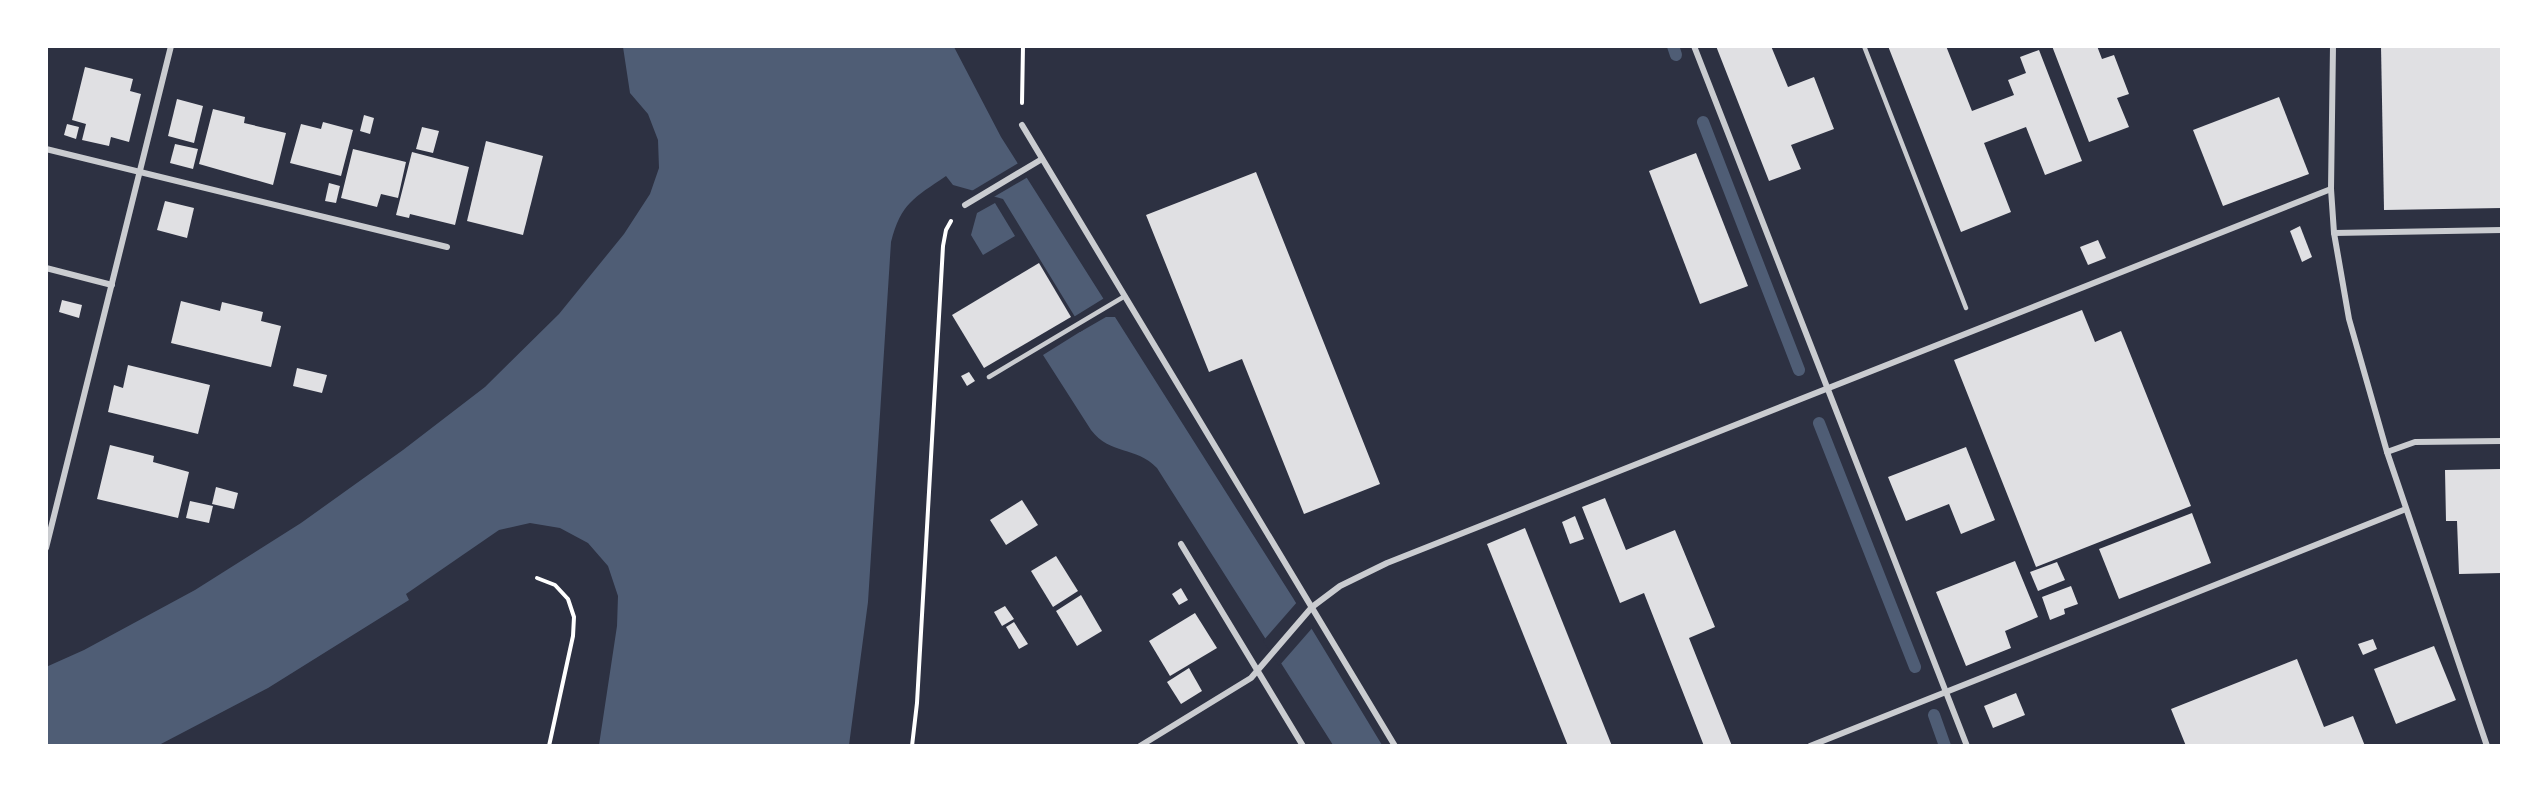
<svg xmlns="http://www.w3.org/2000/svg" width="2548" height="792" font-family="Manrope,sans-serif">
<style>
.water{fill:#4f5d75}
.pier{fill:#2d3142}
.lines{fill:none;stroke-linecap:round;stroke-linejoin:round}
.stream{stroke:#4f5d75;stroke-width:12}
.building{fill:#e0e0e3}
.path{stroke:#fff;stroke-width:4}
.service{stroke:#caccd0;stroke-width:4.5}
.minor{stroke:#caccd0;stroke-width:6}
</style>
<rect width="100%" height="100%" fill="#2d3142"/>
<g class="water">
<path d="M623 47H954L1001 137 1293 598 1382 745H1333L1157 468C1136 446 1110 455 1091 430L1043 355 1083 330 1003 199 953 185 946 176C914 198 901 203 891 242L868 602 849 745H599L617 626 618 596 608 566 588 543 560 528 530 523 499 530 406 594 409 600 268 688 159 745H47L46 667 84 650 195 590 301 523 403 450 485 387 559 314 624 234 650 194 659 168 658 140 648 114 630 93Z"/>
<path d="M995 203 1015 236 983 255 971 235 977 213Z"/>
</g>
<g class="pier">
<path d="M1020 162 1028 177 992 198 970 192Z"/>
<path d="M1106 297 1119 317H1106L1080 332 1072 318Z"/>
<path d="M1298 601 1314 626 1279 666 1263 641Z"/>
</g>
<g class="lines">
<g class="stream">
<path d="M1673 46 1676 55"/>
<path d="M1703 122 1799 370"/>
<path d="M1819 423 1915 667"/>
<path d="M1934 715 1945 746"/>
</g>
</g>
<g class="building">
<path d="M1716 46H1771L1788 87 1814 77 1834 129 1791 145 1801 169 1769 181Z"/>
<path d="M1888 46H1946L1972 111 2014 95 2008 80 2026 73 2020 57 2039 50 2082 161 2045 175 2026 127 1984 143 2011 212 1961 232Z"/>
<path d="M2052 46H2097L2102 59 2114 55 2129 94 2117 98 2129 127 2089 142Z"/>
<path d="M2381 46H2502V208L2384 210Z"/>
<path d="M85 67 133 79 130 91 141 94 129 142 111 137 109 146 82 140 86 124 72 120Z"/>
<path d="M2279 97 2309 174 2223 206 2193 130Z"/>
<path d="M177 99 203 106 194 143 168 136Z"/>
<path d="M213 109 245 117 244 123 286 133 273 185 199 164Z"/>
<path d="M364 115 374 118 370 134 360 131Z"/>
<path d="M323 122 353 130 341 176 290 163 301 124 321 129Z"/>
<path d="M67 124 79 127 76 139 64 135Z"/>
<path d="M422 127 439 131 433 153 416 149Z"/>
<path d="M486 141 543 156 523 235 467 221Z"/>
<path d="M175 144 198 149 193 169 170 163Z"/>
<path d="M353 149 406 162 398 198 381 194 377 207 341 198Z"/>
<path d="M412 152 469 167 455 225 410 214 409 218 396 215Z"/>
<path d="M1696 153 1748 286 1700 304 1649 171Z"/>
<path d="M1256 172 1380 484 1304 514 1242 359 1209 372 1146 215Z"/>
<path d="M329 183 340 186 336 203 325 201Z"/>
<path d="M165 201 194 208 187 238 157 230Z"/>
<path d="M2300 226 2312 257 2302 262 2290 231Z"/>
<path d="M2098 240 2106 258 2088 265 2080 247Z"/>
<path d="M1039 263 1071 317 984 368 952 315Z"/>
<path d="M62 300 82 305 79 318 59 312Z"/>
<path d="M181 301 220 311 222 302 263 312 261 321 281 326 271 367 171 343Z"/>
<path d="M2082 310 2095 342 2121 331 2191 506 2036 567 1954 360Z"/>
<path d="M128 365 210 385 198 434 108 412 114 385 123 388Z"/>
<path d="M297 368 327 375 322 393 293 386Z"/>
<path d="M969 372 975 381 967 386 961 376Z"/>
<path d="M110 445 154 456 153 462 189 472 178 518 97 499Z"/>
<path d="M1966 447 1995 520 1961 534 1949 504 1906 521 1888 477Z"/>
<path d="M2502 469V573L2459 574 2457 521H2446L2445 470Z"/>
<path d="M216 487 238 493 234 509 212 504Z"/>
<path d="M1605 498 1626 550 1675 530 1715 627 1689 638 1732 746H1704L1644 593 1620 603 1582 507Z"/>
<path d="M1022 500 1038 525 1006 545 990 520Z"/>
<path d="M190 501 213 506 209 523 186 518Z"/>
<path d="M2192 513 2211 563 2119 599 2099 549Z"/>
<path d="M1575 516 1584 539 1570 544 1562 522Z"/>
<path d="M1525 528 1612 746H1568L1487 544Z"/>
<path d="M1056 556 1078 591 1053 607 1031 571Z"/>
<path d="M2015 561 2038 617 2005 631 2011 648 1966 666 1936 592Z"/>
<path d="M2057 562 2065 580 2038 591 2030 572Z"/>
<path d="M2071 586 2078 604 2064 609 2065 614 2050 620 2042 597Z"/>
<path d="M1181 588 1188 600 1179 605 1172 594Z"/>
<path d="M1081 595 1102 631 1077 646 1056 611Z"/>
<path d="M1005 606 1014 619 1002 626 994 612Z"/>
<path d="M1195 613 1217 648 1170 676 1149 641Z"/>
<path d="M1014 622 1028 644 1019 649 1006 627Z"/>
<path d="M2373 639 2377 649 2363 655 2358 644Z"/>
<path d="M2434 646 2456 700 2396 724 2374 669Z"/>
<path d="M2297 659 2324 727 2353 716 2365 746H2186L2171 709Z"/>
<path d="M1189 668 1202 691 1181 704 1167 682Z"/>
<path d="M2016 693 2025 715 1993 728 1984 706Z"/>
</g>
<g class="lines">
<g class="path">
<path d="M1022 103 1023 46"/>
<path d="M537 578 555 585 568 599 574 617 573 636 549 746"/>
<path d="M912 746 917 703 943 246 946 230 951 221"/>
</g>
<g class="service">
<path d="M1864 46 1966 308"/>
<path d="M989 377 1125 296"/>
</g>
<g class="minor">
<path d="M1694 46 1967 746"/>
<path d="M2333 46 2331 189 2334 233 2349 319 2387 452 2487 746"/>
<path d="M1022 125 1395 746"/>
<path d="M46 149 447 247"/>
<path d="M965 205 1042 159"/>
<path d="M2334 233 2502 230"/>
<path d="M46 268 112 285"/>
<path d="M2387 452 2415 442 2502 441"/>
<path d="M1181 544 1303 746"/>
<path d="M46 548 171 46"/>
<path d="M1140 746 1251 678 1312 607 1340 586 1387 563 2331 189"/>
<path d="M1810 746 2406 509"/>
</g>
</g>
<rect width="2548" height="792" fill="none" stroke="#ffffff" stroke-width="96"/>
</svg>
